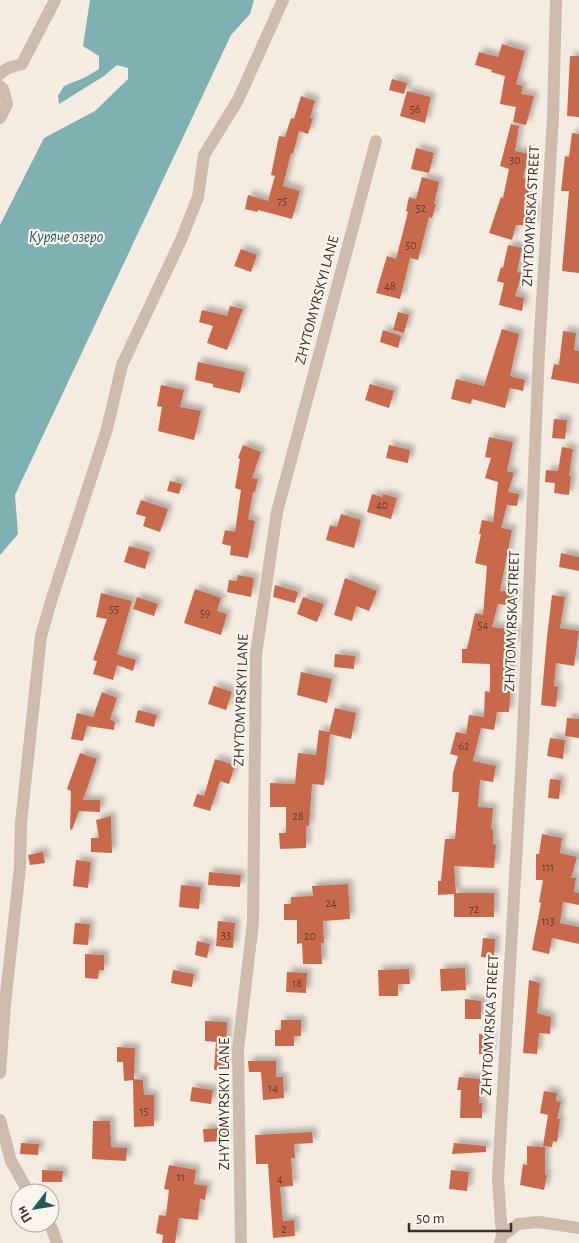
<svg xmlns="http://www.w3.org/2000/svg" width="579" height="1243" font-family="'Alegreya Sans',sans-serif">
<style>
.water{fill:#7fb0b2}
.building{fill:#c8694b;filter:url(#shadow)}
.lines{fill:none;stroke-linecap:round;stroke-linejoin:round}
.minor{stroke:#cdbbac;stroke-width:12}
.labels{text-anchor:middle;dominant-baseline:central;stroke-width:4.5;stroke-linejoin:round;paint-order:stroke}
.number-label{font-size:12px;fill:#5e3e33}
.street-label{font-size:15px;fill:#3b302b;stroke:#fbf5ee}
.water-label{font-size:16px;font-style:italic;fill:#1f5a5e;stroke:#fbf5ee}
</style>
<defs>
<filter id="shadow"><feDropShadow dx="4.5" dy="-4.5" stdDeviation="2.5" flood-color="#0004"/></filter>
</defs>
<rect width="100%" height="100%" fill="#f4ebe1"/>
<path class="water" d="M90 0H254L250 14 231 35 15 495 18 534 0 555V225L44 138 95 111 128 79V68L117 65 104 76 59 104 58 96 64 86 86 77 99 69V56L83 46Z"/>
<g class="building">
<path d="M502 44 525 51 516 84 523 86 521 94 534 96 526 125 513 122 516 107 500 104 505 76 491 72 492 70 475 65 479 52 498 57Z"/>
<path d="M570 56H579V117L567 116Z"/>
<path d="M392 79 407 83 404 94 389 90Z"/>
<path d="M407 91 431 97 425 123 400 116Z"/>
<path d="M301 96 315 101 310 118H313L308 134 299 131 293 154 291 153 283 186 300 191 292 219 258 210 257 212 245 209 248 195 268 201 275 176 271 175 279 136 285 137 291 118 294 119Z"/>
<path d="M511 124 519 126 515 151 529 154 523 178 531 180 525 207H534V226L516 225 512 240 489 233 501 197 503 198 509 169 500 166Z"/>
<path d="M572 133 579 134V273L562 271 569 191H561L565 156 569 157Z"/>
<path d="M416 148 434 153 429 173 411 169Z"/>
<path d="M422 177 439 182 434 204H436L432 218 429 217 418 260 410 258 400 299 376 293 387 256 396 259 408 212 406 211 409 197 416 199Z"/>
<path d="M508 245 522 248 517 272 522 273 515 296 524 298 522 311 499 305 504 283 497 281 501 267 503 268Z"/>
<path d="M241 249 257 255 251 272 234 266Z"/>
<path d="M230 306 243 309 227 350 207 343 213 326 199 322 202 310 227 316Z"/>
<path d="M398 312 409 315 404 333 393 330Z"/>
<path d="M502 329 519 334 510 376 525 380 523 391 510 388 505 408 472 399 471 404 451 399 456 379 484 386Z"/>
<path d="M383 330 401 336 398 348 380 342Z"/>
<path d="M563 331 576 333 574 350 579 351V384L551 379 554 364 559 365Z"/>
<path d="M198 362 245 372 240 393 213 387V384L195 380Z"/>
<path d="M370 384 394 391 389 408 365 400Z"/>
<path d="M161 385 184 390 180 407 201 411 194 440 158 431 162 407 157 406Z"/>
<path d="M554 419 567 420 565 439 552 438Z"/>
<path d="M489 437 513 442 507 471 514 473 508 492 519 494 517 506 507 505 501 528 512 530 500 591 515 592 514 606 498 604 492 627 516 630 514 646H510L511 682 509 712H497L494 730 481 728 473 761 496 766 493 782 480 780 478 807 493 808 491 829H493V844L496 845 494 868 454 866 456 893H494V917H454V894L438 895V881H441L445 839H455L459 792H452L453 773 458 756 450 754 456 732 466 734 469 715 484 717 485 691 490 692V664L462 663V649H467L475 613 483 615 487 566 475 563 481 534H479L482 520 493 522 498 482 485 478 491 458 485 457Z"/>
<path d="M243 445 261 452 252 478 258 479 255 492H253L248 519 255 521 248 558 230 555 231 546 222 544 225 530 235 532 241 490 235 488 240 459 238 458Z"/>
<path d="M389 445 410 450 408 463 386 458Z"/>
<path d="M562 447 573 449 569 475 571 476 569 495 554 493 555 483 545 482 546 470 558 471Z"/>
<path d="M170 481 182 484 179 494 167 491Z"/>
<path d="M372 494 382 497 383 494 397 498 391 519 367 512Z"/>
<path d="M141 500 168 509 160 532 143 526 146 517 136 514Z"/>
<path d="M341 514 361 520 354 548 326 540 330 525 337 527Z"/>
<path d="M129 546 150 552 145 569 124 562Z"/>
<path d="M561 553 579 557V571L559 567Z"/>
<path d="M238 575 254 578 251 597 227 592 229 580 237 581Z"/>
<path d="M345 578 377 591 369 611 356 606 352 621 334 615Z"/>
<path d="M275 585 298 592 295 603 273 597Z"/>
<path d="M195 589 221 598 217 611 227 614 221 635 184 623Z"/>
<path d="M101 593 132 601 117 654 136 660 133 671 117 665 113 680 93 674 97 661 93 660 107 619 96 617Z"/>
<path d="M552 595 565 597 560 628 579 631 574 666 556 663 554 686 558 687 556 707 541 705 547 637Z"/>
<path d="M137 597 158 604 154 616 133 609Z"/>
<path d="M303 597 324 604 317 622 297 614Z"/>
<path d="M335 654 355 656 354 669 334 667Z"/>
<path d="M301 672 332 679 327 703 297 695Z"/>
<path d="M214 686 232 692 226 710 208 704Z"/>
<path d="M102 692 117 698 110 719 115 722 114 730 87 726 83 741 71 739 77 713 93 717Z"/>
<path d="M335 708 356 713 351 739 330 734 324 785 312 784 309 826H306V848L280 849 279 833H286V807H270V783L295 784 298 753 316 755 319 730 329 732Z"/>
<path d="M138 710 157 715 154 727 135 722Z"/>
<path d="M567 718 579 719V738L565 736Z"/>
<path d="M550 738 565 740 563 759 547 756Z"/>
<path d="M80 753 97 759 83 800H100V812L79 811 72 830 70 829 71 791 67 789Z"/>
<path d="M215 759 235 765 229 784 220 781 210 811 193 806 197 794 204 796Z"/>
<path d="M550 779 561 780 559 799 548 798Z"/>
<path d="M111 816 112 853 91 852V838H99L96 820Z"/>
<path d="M542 834 562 838 560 853 577 857 571 878H576L574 892 579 893V905L563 902 560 923 579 927V944L552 938 549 954 532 950 541 903 539 902 543 880H536V854H539Z"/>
<path d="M43 852 45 863 30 865 28 855Z"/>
<path d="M76 860 91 862 88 888 73 886Z"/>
<path d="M209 872 241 875 240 887 208 885Z"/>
<path d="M348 884 350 919 323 921 324 943H321L322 964H303L302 943 297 944V920H284V904H291V897L313 896 312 886Z"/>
<path d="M181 885 201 887 199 909 179 907Z"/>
<path d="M218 921 235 923 233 948 216 946Z"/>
<path d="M75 923 90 924 88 945 73 944Z"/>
<path d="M483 938 495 939 494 958 481 957Z"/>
<path d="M197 941 210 944 207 958 195 955Z"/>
<path d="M85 954 104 955V970H99L98 979 85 978Z"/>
<path d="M465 968 466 990 441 991 440 969Z"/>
<path d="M409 969 410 984H398V996H379L378 970Z"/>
<path d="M173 970 194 974 192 987 171 983Z"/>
<path d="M287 972 307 973 306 993 286 992Z"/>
<path d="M529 980 540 983 537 1013 551 1017 550 1034 539 1033 537 1054 523 1053Z"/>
<path d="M465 999 481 1001V1019H465Z"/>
<path d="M281 1020H301V1036H294V1046H275V1030H281Z"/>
<path d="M205 1021 227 1022 225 1070H214L216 1042 205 1041Z"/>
<rect x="479" y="1034" width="12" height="20"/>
<path d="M117 1047 135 1048 134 1079 143 1080 144 1095H154V1126L134 1127 133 1080 124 1081 123 1062H117Z"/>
<path d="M248 1061H276V1077H283L284 1098 263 1100 261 1072H249Z"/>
<path d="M459 1077 481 1079 479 1103H482V1118H460L461 1090H457Z"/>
<path d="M192 1087 213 1090 211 1104 190 1101Z"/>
<path d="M544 1091 557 1093 556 1101 561 1102 557 1119H560L557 1142 553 1141 552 1147 543 1146 548 1115 540 1113Z"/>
<path d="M93 1121H110L111 1147 127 1148 126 1161 92 1159Z"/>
<path d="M225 1128 226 1141 204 1142 203 1129Z"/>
<path d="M312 1132 313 1143 294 1144 295 1158H291L293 1186 280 1187 283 1221 294 1220 295 1236 273 1238 268 1164H256L255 1135Z"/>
<path d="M21 1143 39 1144 38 1155 20 1154Z"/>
<path d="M454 1143 486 1146V1152L452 1154Z"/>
<path d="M527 1146 545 1147V1175H547L544 1190 520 1185 523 1164 527 1165Z"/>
<path d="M169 1165 196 1170 194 1184 207 1186 205 1200 200 1199 198 1220 179 1218 175 1243H162L163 1235 156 1233 159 1215 166 1216 169 1190 164 1189Z"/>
<path d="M42 1170 63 1171 62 1182H42Z"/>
<path d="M451 1170 469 1172 467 1191 449 1189Z"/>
</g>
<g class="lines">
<g class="minor">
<path d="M0 74 8 68 22 64 55 0"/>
<path d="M0 86 3 89 7 104 0 118"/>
<path d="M0 1073 5 1004 20 867 21 823 41 636 52 598 107 429 122 365 181 240 198 197 204 155 238 100 283 0"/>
<path d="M0 1120 11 1161 29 1193"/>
<path d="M48 1223 52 1229 57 1243"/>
<path d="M502 1236 518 1224 539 1222 579 1228"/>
<path d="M241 1243 238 1050 253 922 256 654 277 512 376 141"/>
<path d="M500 1243 502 1236 498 1179 523 736 539 352 553 117 556 0"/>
</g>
</g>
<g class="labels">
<g class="number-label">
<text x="415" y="109">56</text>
<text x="515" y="160">30</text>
<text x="282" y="201">75</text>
<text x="421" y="208">52</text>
<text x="411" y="245">50</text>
<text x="390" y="286">48</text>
<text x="382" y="505">40</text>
<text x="114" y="609">55</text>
<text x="205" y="613">59</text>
<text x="483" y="625">54</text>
<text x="464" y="746">62</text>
<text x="298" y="816">28</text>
<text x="548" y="867">111</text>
<text x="331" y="903">24</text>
<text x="474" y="909">72</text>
<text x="548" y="921">113</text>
<text x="226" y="935">33</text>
<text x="310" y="936">20</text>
<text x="297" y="983">18</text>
<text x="273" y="1088">14</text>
<text x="144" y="1111">15</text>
<text x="181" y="1177">11</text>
<text x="280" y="1179">4</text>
<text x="284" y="1229">2</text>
</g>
<g class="street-label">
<text transform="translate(531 216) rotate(-87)">ZHYTOMYRSKA STREET</text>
<text transform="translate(317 300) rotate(-75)">ZHYTOMYRSKYI LANE</text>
<text transform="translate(512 621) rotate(-88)">ZHYTOMYRSKA STREET</text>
<text transform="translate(241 700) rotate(-88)">ZHYTOMYRSKYI LANE</text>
<text transform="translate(490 1025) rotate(-87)">ZHYTOMYRSKA STREET</text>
<text transform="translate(224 1104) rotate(-90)">ZHYTOMYRSKYI LANE</text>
</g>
<g class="water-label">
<text x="66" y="237">Куряче озеро</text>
</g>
</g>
<g transform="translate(35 1208) rotate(239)"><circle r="24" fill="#fbf5ee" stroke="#aea6a0"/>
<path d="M0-4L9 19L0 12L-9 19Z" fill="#1f5a5e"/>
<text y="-8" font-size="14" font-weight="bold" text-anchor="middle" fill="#3b302b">Пн</text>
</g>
<path d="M409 1223v8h102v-8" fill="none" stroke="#3b302b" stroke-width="2.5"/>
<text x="416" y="1223" font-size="15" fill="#3b302b" stroke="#fbf5ee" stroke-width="4" paint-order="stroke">50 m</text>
</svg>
